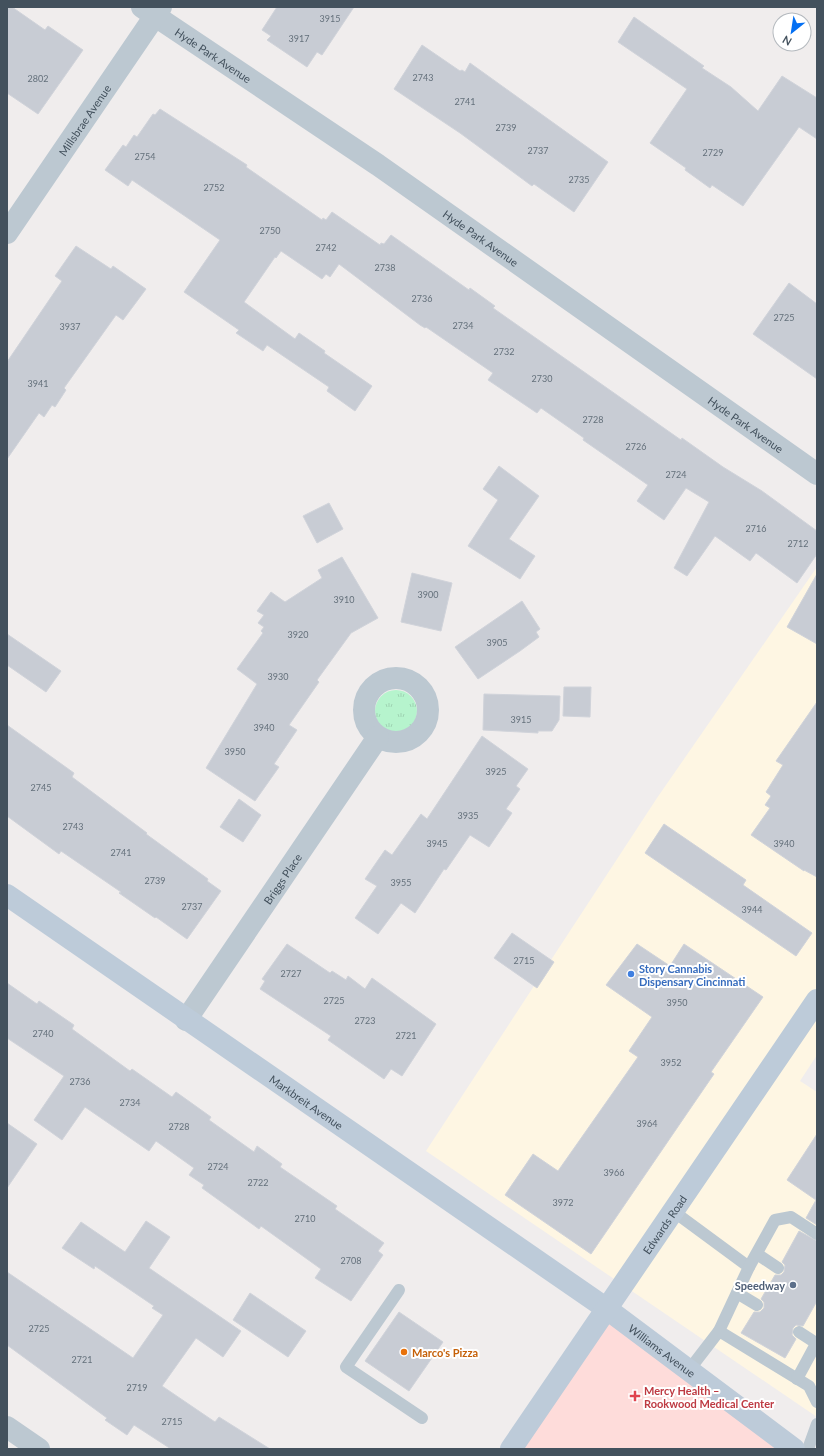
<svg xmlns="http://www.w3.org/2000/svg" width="824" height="1456" font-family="Lato,sans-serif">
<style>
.commercial{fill:#fef6e3}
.medical{fill:#fedcda}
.grass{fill:url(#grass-tufts)}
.building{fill:#c8ccd4;stroke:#d0d3da}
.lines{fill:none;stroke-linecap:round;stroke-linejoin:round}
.lane{stroke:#bcc8d1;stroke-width:12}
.street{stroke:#bcc8d1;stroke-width:22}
.secondary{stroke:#bdcbd9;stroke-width:22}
.shop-dot{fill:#3f7fe0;stroke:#fff;stroke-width:1.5}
.service-dot{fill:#5c6f8a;stroke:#fff;stroke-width:1.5}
.food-dot{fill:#e8710a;stroke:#fff;stroke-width:1.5}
.health-dot{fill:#e0444e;stroke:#fff;stroke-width:1.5}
.labels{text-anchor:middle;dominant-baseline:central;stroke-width:4;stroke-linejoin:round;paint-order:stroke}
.number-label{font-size:9px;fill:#64707b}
.street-label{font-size:11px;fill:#43515d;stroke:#fff}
.shop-label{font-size:11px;font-weight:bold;fill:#366cbe;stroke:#fff;text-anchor:start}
.service-label{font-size:11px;font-weight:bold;fill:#4e5e75;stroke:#fff;text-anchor:end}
.food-label{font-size:11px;font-weight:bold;fill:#c56008;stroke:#fff;text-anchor:start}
.health-label{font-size:11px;font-weight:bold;fill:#be3a42;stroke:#fff;text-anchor:start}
</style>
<defs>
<pattern id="grass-tufts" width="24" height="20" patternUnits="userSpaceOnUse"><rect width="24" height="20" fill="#b6f4cd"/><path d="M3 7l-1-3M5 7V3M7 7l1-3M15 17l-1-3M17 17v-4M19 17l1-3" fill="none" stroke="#9ed3b2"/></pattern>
</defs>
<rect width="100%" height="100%" fill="#f0eded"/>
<path class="commercial" d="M817 567V1055L800 1081 817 1092V1417L426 1151 657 798Z"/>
<path class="medical" d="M607 1309 794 1449H512Z"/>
<circle class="grass" cx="396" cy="711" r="21"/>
<g class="building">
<path d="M7 7H12L45 30 48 26 83 50 38 114 7 93Z"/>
<path d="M277 7H354L322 55 317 52 307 67 267 40 271 36 262 30Z"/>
<path d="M634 17 704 66 702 68 731 87 758 111 782 76 817 98V139L799 127 743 206 712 185 710 188 685 170 686 168 650 143 687 89 618 42Z"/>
<path d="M422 45 460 71 462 70 465 72 470 63 608 162 574 212 534 184 532 186 460 133 394 89Z"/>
<path d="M160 109 247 165 246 167 322 220 323 218 326 220 332 212 380 245 381 243 384 244 391 235 469 290 470 288 495 306 493 308 681 440 682 438 723 467 762 491 817 531V554L797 583 756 553 750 561 715 536 687 576 674 568 709 502 686 488 664 520 637 501 648 485 583 440 584 438 541 408 537 413 488 380 493 373 426 327 425 328 420 325 339 264 330 277 326 274 322 279 281 251 276 258 275 257 244 302 295 339 299 333 325 351 324 353 372 386 355 411 327 391 329 387 267 345 263 351 236 333 239 330 184 292 220 240 132 180 128 186 105 170 123 145 126 147 134 135 137 137 153 114 155 115Z"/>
<path d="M76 246 111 269 113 266 146 289 123 320 116 315 64 388 66 390 55 407 52 405 44 417 39 413 7 459V362L62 281 55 276Z"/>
<path d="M789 283 817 304V379L753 334Z"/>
<path d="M499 466 539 496 509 539 535 556 520 579 468 546 498 500 483 489Z"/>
<path d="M329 503 343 529 317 543 303 516Z"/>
<path d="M342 557 378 618 351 633 317 680 319 682 289 725 297 730 274 764 279 767 255 801 206 768 257 684 237 669 263 633 261 631 264 627 258 623 264 615 257 611 271 592 285 602 322 578 318 570Z"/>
<path d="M412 573 452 583 441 631 401 622Z"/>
<path d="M817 574V644L787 627Z"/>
<path d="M522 601 540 629 536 632 539 637 520 651 478 679 455 647Z"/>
<path d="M7 634 61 671 46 692 7 665Z"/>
<path d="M564 687H591L590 717 563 716Z"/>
<path d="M484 694 560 696 559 720 552 731H538V733L483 730Z"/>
<path d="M817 702V877L804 870V871L751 835 770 808 765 805 771 796 766 792 783 765 776 761Z"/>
<path d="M7 725 74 773 72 777 147 833 146 834 208 879 207 881 221 891 187 939 156 917 155 918 119 893 121 892 61 851 59 854 7 816Z"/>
<path d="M482 736 528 769 516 786 520 789 506 809 512 813 489 847 470 835 446 870 444 869 415 913 401 903 378 934 355 918 377 886 365 879 385 850 392 855 421 814 427 819Z"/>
<path d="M239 799 261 815 243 842 220 827Z"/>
<path d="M664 824 746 880 743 885 812 933 796 956 645 853Z"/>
<path d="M512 933 554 962 537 988 494 958Z"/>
<path d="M287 944 330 973 332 971 346 980 348 976 365 989 372 978 436 1024 402 1076 391 1069 384 1079 328 1040 331 1036 260 989 265 981 262 979Z"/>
<path d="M637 944 670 966 684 944 763 997 711 1072 714 1074 690 1109 591 1254 505 1195 533 1154 558 1171 638 1057 629 1051 652 1017 606 985Z"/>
<path d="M7 983 37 1004 39 1001 74 1025 72 1029 130 1071 132 1069 172 1097 176 1092 211 1117 209 1120 254 1152 257 1146 282 1164 280 1167 337 1206 335 1209 384 1243 378 1251 383 1255 351 1301 315 1278 321 1269 261 1226 259 1229 202 1188 204 1185 189 1175 194 1168 156 1141 149 1151 85 1107 62 1140 34 1120 64 1076 7 1038Z"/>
<path d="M7 1123 37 1144 7 1188Z"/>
<path d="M817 1134V1225L806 1218 816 1200 787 1180Z"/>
<path d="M146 1221 170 1237 149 1268 241 1331 223 1357 196 1338 162 1386 215 1422 219 1417 270 1449H171L134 1425 127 1435 105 1420 107 1418 7 1345V1272L133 1358 163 1315 152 1308 154 1306 95 1266 94 1269 62 1248 81 1222 125 1252Z"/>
<path d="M799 1231 817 1241V1301L803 1326 796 1325 793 1328 792 1335 796 1339 785 1358 741 1333 754 1312H760L764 1308V1302L761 1299 775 1275H781L784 1272 785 1265 782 1262Z"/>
<path d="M250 1293 306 1331 288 1357 233 1320Z"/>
<path d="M399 1312 443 1342 409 1391 365 1361Z"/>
</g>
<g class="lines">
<g class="lane">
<path d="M673 1211 749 1267 719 1331"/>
<path d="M757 1254 778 1268"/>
<path d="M749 1267 775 1220 791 1217 817 1234"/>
<path d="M399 1290 346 1367 422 1418"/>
<path d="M737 1293 757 1305"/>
<path d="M799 1332 816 1343"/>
<path d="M689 1370 719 1331 809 1386 817 1402"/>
<path d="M797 1379 817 1342"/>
<path d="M808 1449 817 1424"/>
</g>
<g class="street">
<path id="s1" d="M142 7 378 165 817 474"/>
<path id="s2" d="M7 233 161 7"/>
<circle cx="396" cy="710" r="32"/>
<path id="s3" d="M186 1020 378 737"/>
<path d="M7 1427 39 1449"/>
</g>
<g class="secondary">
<path id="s4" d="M7 895 607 1309 794 1449"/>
<path id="s5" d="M511 1449 817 1000"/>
</g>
</g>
<circle class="shop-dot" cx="631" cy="974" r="4"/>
<circle class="service-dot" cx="793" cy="1285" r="4"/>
<circle class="food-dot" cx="404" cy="1352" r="4"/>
<path class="health-dot" d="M633 1390h4v4h4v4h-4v4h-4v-4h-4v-4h4z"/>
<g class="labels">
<g class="number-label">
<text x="330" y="18">3915</text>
<text x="299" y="38">3917</text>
<text x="423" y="77">2743</text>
<text x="38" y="78">2802</text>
<text x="465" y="101">2741</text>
<text x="506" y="127">2739</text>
<text x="538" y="150">2737</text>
<text x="713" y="152">2729</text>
<text x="145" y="156">2754</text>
<text x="579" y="179">2735</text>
<text x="214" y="187">2752</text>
<text x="270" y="230">2750</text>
<text x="326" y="247">2742</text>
<text x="385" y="267">2738</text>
<text x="422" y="298">2736</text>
<text x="784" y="317">2725</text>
<text x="463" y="325">2734</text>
<text x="70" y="326">3937</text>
<text x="504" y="351">2732</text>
<text x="542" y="378">2730</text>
<text x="38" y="383">3941</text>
<text x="593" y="419">2728</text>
<text x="636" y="446">2726</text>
<text x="676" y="474">2724</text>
<text x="756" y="528">2716</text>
<text x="798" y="543">2712</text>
<text x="428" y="594">3900</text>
<text x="344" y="599">3910</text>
<text x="298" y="634">3920</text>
<text x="497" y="642">3905</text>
<text x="278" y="676">3930</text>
<text x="521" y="719">3915</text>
<text x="264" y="727">3940</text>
<text x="235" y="751">3950</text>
<text x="496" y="771">3925</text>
<text x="41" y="787">2745</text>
<text x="468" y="815">3935</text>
<text x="73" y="826">2743</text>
<text x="437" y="843">3945</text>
<text x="784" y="843">3940</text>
<text x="121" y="852">2741</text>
<text x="155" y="880">2739</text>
<text x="401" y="882">3955</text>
<text x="192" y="906">2737</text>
<text x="752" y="909">3944</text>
<text x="524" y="960">2715</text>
<text x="291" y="973">2727</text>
<text x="334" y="1000">2725</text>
<text x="677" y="1002">3950</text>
<text x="365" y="1020">2723</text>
<text x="43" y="1033">2740</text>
<text x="406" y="1035">2721</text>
<text x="671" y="1062">3952</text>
<text x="80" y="1081">2736</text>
<text x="130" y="1102">2734</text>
<text x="647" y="1123">3964</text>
<text x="179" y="1126">2728</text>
<text x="218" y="1166">2724</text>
<text x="614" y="1172">3966</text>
<text x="258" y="1182">2722</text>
<text x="563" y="1202">3972</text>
<text x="305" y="1218">2710</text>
<text x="351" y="1260">2708</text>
<text x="39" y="1328">2725</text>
<text x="82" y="1359">2721</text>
<text x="137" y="1387">2719</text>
<text x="172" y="1421">2715</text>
</g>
<g class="street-label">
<text stroke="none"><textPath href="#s1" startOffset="86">Hyde Park Avenue</textPath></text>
<text stroke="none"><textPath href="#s2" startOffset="137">Millsbrae Avenue</textPath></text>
<text stroke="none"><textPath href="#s1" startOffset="410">Hyde Park Avenue</textPath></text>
<text stroke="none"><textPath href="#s1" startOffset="734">Hyde Park Avenue</textPath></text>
<text stroke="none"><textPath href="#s3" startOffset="171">Briggs Place</textPath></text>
<text stroke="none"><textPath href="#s4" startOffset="364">Markbreit Avenue</textPath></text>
<text stroke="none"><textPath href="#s5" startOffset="272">Edwards Road</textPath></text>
<text stroke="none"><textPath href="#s4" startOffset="798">Williams Avenue</textPath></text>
</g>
<g class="shop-label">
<text x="639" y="968">Story Cannabis<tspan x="639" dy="13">Dispensary Cincinnati</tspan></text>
</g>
<g class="service-label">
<text x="785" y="1285">Speedway</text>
</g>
<g class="food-label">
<text x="412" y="1352">Marco's Pizza</text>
</g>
<g class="health-label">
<text x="644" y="1390">Mercy Health –<tspan x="644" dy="13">Rookwood Medical Center</tspan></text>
</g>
</g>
<rect width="824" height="1456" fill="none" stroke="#43515d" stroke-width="16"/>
<g transform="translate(792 32) rotate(210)"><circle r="19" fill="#ffffff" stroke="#b4b9be"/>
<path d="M0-3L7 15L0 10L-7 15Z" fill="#0570f3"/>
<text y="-6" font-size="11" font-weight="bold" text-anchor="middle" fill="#43515d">N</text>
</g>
</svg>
